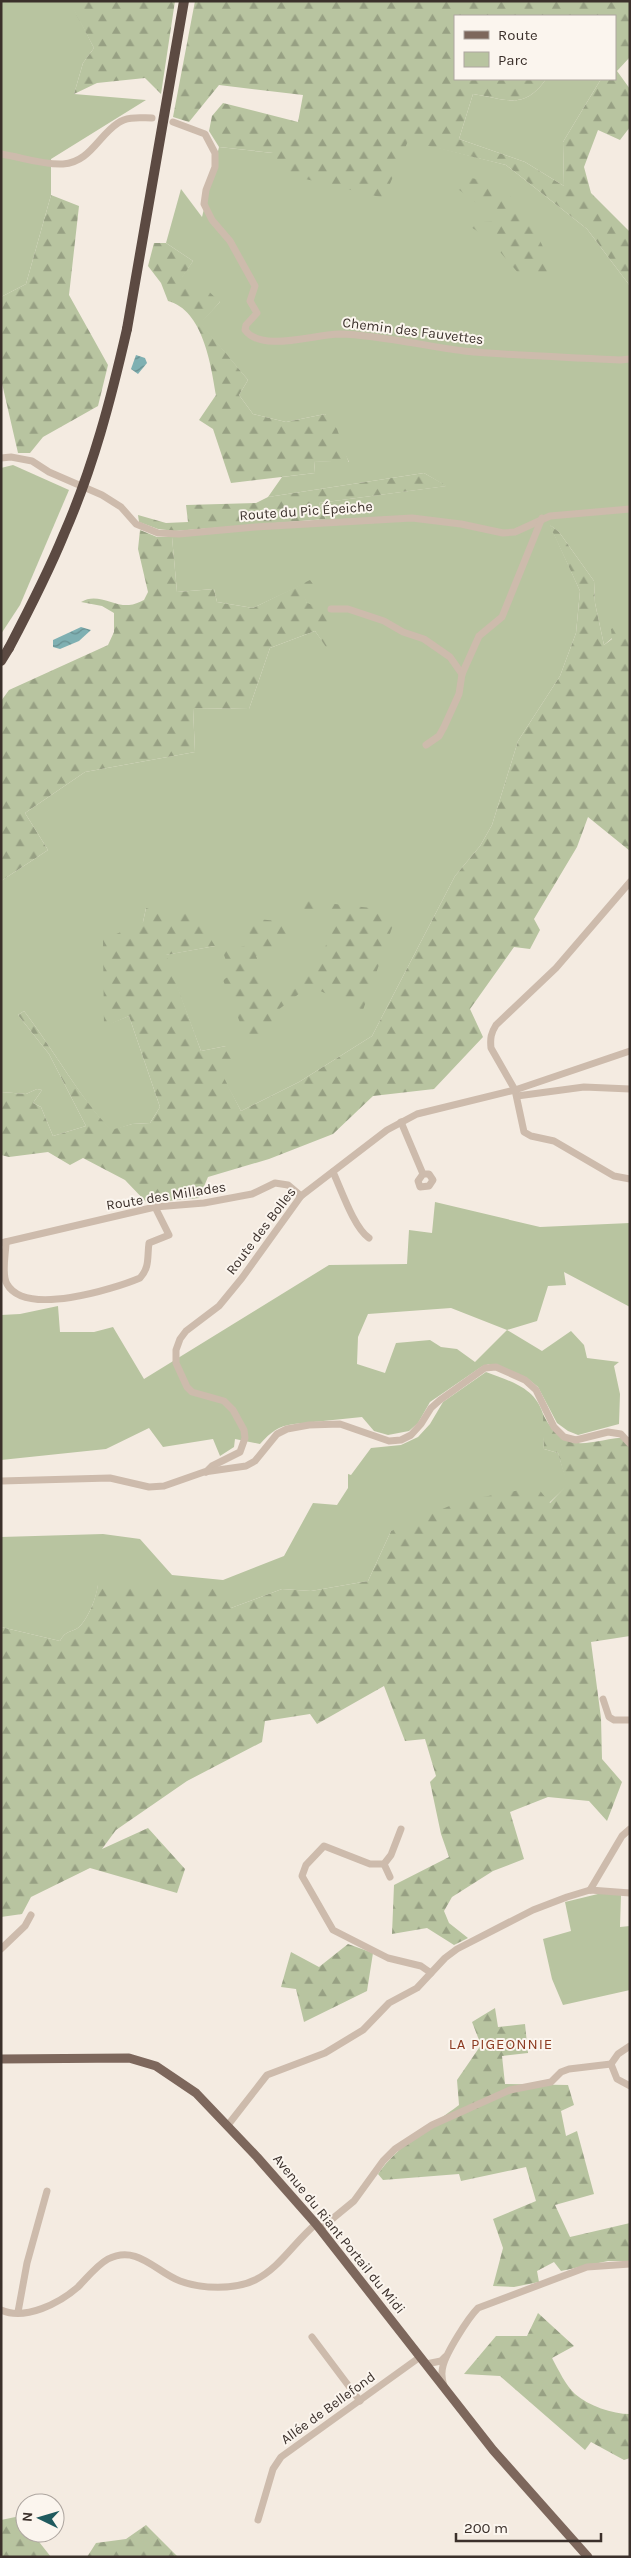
<svg xmlns="http://www.w3.org/2000/svg" width="631" height="2558" font-family="Karla,sans-serif">
<style>
.green{fill:#b8c4a0;fill-rule:evenodd}
.forest{fill:url(#forest-firs);fill-rule:evenodd}
.water{fill:url(#water-waves)}
.lines{fill:none;stroke-linecap:round;stroke-linejoin:round}
.minor{stroke:#cdbbac;stroke-width:7}
.major{stroke:#7d675c;stroke-width:9}
.highway{stroke:#5c4a42;stroke-width:10}
.highway-bridge{stroke:#5c4a42;stroke-width:10}
.labels{text-anchor:middle;dominant-baseline:central;stroke-width:4;stroke-linejoin:round;paint-order:stroke}
.street-label{font-size:14px;fill:#3b302b;stroke:#fbf5ee}
.neighbourhood-label{font-size:15px;letter-spacing:1px;fill:#8c3b22;stroke:#fbf5ee}
</style>
<defs>
<pattern id="forest-firs" width="22" height="20" patternUnits="userSpaceOnUse" patternTransform="scale(1.25)"><rect width="22" height="20" fill="#b8c4a0"/><path d="M5 1l3.5 6h-7zM16 11l3.5 6h-7z" fill="#97a083"/></pattern>
<pattern id="water-waves" width="16" height="10" patternUnits="userSpaceOnUse" patternTransform="scale(1.25)"><rect width="16" height="10" fill="#7fb0b2"/><path d="M0 5q4-4 8 0t8 0" fill="none" stroke="#699091"/></pattern>
</defs>
<rect width="100%" height="100%" fill="#f4ebe1"/>
<g class="green">
<path d="M1 1H70L94 48 83 63 74 94 146 100 51 159V195L26 284 1 297Z"/>
<path d="M546 79H601L563 142 564 186 525 162 459 139 473 94C506 99 524 111 546 79Z"/>
<path d="M408 140 506 165 587 229 630 286V623L604 645 595 603 594 581 559 532 550 525 580 591 576 633 560 676 518 741 492 825 480 846 455 876 372 1036 299 1082 241 1111 220 1072 226 1046 201 1051 165 955 215 946 146 908 143 922 104 1026 129 1016 160 1107 150 1123 132 1124 111 1131C77 1094 54 1050 24 1011L18 1015 49 1054 86 1126 53 1136 41 1107 33 1103 42 1090 37 1089 26 1094 1 1092V881L48 850 25 813 85 772 195 752 193 708 249 709 270 648 315 631 328 649 303 595 310 581 253 608 217 602 214 589 177 592 172 537 326 519 319 503 446 486 424 473 268 497 282 477 315 473 314 461 349 462 325 414 286 422 253 414 239 395 248 380 200 323 220 302 177 284 193 261 166 243 181 189 202 217 219 147 273 153Z"/>
<path d="M13 465 69 490 20 605 1 634V468Z"/>
<path d="M435 1202 540 1227 630 1223V1307L564 1272 566 1285 548 1286 537 1321 507 1330 542 1351 571 1331 584 1345 587 1358 619 1362 614 1366 620 1394 619 1424 578 1435 568 1431 557 1423 538 1387 527 1378 489 1364 481 1367 430 1402 418 1423 409 1431 388 1435 374 1431 362 1417 294 1424C278 1426 271 1432 260 1444L235 1439 234 1447 220 1456 213 1439 163 1447 149 1428 106 1449 1 1460V1315L20 1314 58 1306 60 1332H94L113 1327 144 1379 329 1265 407 1264 409 1230 432 1233ZM451 1308 507 1330 475 1362 457 1349 441 1347 430 1340 396 1343 385 1373 357 1364 358 1337 368 1314Z"/>
<path d="M486 1372C509 1381 535 1387 543 1414 546 1424 543 1439 544 1449L558 1453 568 1485 549 1503 391 1531 368 1581 311 1591 282 1589 231 1608 98 1585C96 1598 90 1614 81 1625 74 1633 66 1629 60 1641L1 1627V1537L103 1534 140 1539 172 1575 223 1580 284 1556 313 1503 337 1505 348 1488V1474L351 1475 371 1448 401 1445 418 1437 430 1424 443 1402Z"/>
<path d="M602 1893 621 1895 620 1927 630 1926V1990L563 2005 552 1979 543 1939 571 1931 565 1902Z"/>
</g>
<g class="forest">
<path d="M69 1H175L161 94 145 78 97 83 74 94 83 63 94 48Z"/>
<path d="M195 1H630V57L617 71 630 89V127L620 140 598 130 584 167 591 193 630 232V286L587 229 506 165 408 141 384 198 289 175 273 153 219 147 209 131 212 116 223 103 298 122 303 95 219 85 189 122 173 117ZM455 16H615V79H601L563 142 564 186 525 162 459 139 473 94C506 99 524 111 546 79H455Z"/>
<path d="M450 175C462 177 476 178 488 182 523 193 542 245 556 276L520 275 489 239 465 223 500 221 454 186Z"/>
<path d="M51 195 79 206 69 295 108 365 98 406 43 437 30 453H18L1 379V297L26 284Z"/>
<path d="M154 243H166L193 261 178 284 202 285 220 302 201 323 248 380 239 395 253 414 286 422 325 414 337 429 349 463 314 461 315 473 231 483 213 429 199 420 216 395C211 365 203 310 168 301L161 283 148 266Z"/>
<path d="M424 473 447 486 319 503 326 519 175 531 158 529 139 522 138 515 166 523 188 522 186 505 256 503 268 497Z"/>
<path d="M549 524 559 532 594 581 595 603 604 645 612 639 611 629 620 624 630 623V851L588 817 577 847 534 919 540 930 530 949 514 947 470 1009 483 1037 434 1089 373 1096 333 1134 269 1159 208 1177 199 1198 147 1203 125 1180 83 1158 70 1165 48 1152 9 1157 1 1155V1092L26 1094 37 1089 42 1090 33 1103 41 1107 53 1136 86 1126 49 1054 18 1015 24 1011C54 1050 77 1094 111 1130L132 1124 150 1123 160 1107 129 1016 104 1027 103 940 143 922 146 908 194 912 215 946 166 955 201 1051 226 1046 239 1052 221 1072 241 1111 299 1082 372 1036 455 876 480 846 492 825 518 741 560 676 576 633 580 591Z"/>
<path d="M140 530 157 537H172L177 592 214 589 217 602 253 608 310 580 316 588 304 595 307 603 332 612 328 650 315 631 270 648 249 709 193 708 195 752 85 772 25 813 48 850 1 881V701L9 690 108 645 114 632V613L102 606 81 602C97 592 112 606 129 605 134 605 139 602 144 600L148 592 138 549Z"/>
<path d="M308 901 398 911 363 1010 309 986 278 1010 259 1045H249L223 980 231 975 223 952 251 944 247 918 278 921 295 938 256 956 268 986 287 992C315 968 329 952 334 914L287 909Z"/>
<path d="M543 1414C566 1459 588 1439 630 1437V1636L591 1642 601 1718 602 1759 622 1782 607 1821 589 1801 548 1797 510 1812 524 1859 493 1871 452 1897 444 1911 449 1923 468 1938 454 1945 427 1928 392 1934 394 1885 449 1857 441 1834 430 1782 436 1776 425 1739 405 1741 384 1686 317 1724 310 1714 265 1721 262 1742 187 1781 116 1830 102 1849 148 1828 185 1869 177 1893 90 1868 31 1897 22 1914 1 1917V1627L60 1641C66 1629 74 1633 81 1625 90 1614 96 1598 98 1584L223 1589 231 1608 282 1589 311 1591 368 1581 391 1531 461 1501 537 1487 550 1503 567 1485 558 1453 544 1449Z"/>
<path d="M348 1944 373 1953 367 1991 304 2022 296 1989 281 1987 291 1952 319 1967Z"/>
<path d="M495 2008 498 2027 525 2024 528 2053 502 2056 505 2084 568 2085 574 2105 561 2111 566 2136 577 2131 594 2194 555 2205 570 2237 630 2223V2261H608L561 2271 554 2262 537 2271 539 2282 514 2287 493 2286 503 2248 493 2219 536 2201 526 2167 461 2181 459 2174 383 2180 378 2174C398 2145 431 2126 459 2105L457 2080 481 2045 472 2022Z"/>
<path d="M538 2313 574 2346 552 2358C558 2369 566 2386 575 2394 589 2406 612 2414 630 2414V2458L624 2460 591 2442 585 2450 500 2376 464 2374 496 2336H527Z"/>
<path d="M25 2515V2533H32L51 2557H1V2520Z"/>
<path d="M146 2525 178 2557H87L96 2543 126 2539Z"/>
</g>
<g class="water">
<path d="M136 355 145 358 147 363 138 374 131 369Z"/>
<path d="M81 627 91 630 79 641 60 649 53 647V640Z"/>
</g>
<g class="lines">
<g class="minor">
<path d="M173 122 205 134 215 153V167L206 190 204 204 212 220 230 241 255 286 250 301 257 313 246 325 245 330C262 353 315 334 340 334 379 335 424 346 464 351 516 356 568 357 620 360L630 359"/>
<path d="M1 154C21 157 42 165 63 164 90 162 98 136 118 123 127 116 141 118 152 118"/>
<path d="M1 458 11 457 32 461 49 472 102 495 121 507 136 524 158 533 179 534 255 527 412 518 461 524 503 533 515 532 550 516 630 509"/>
<path d="M331 609H348L384 621 403 632 424 639 450 657 462 674"/>
<path d="M426 745 439 736 444 727 459 694 462 674 479 636 502 617 542 518"/>
<path d="M630 882 556 968 496 1025C491 1033 490 1038 491 1048L515 1090 524 1132 531 1136 554 1141 614 1176 630 1179"/>
<path d="M517 1096 584 1087 630 1089"/>
<path d="M401 1122 423 1174 418 1181 420 1187 429 1186 433 1180 429 1174H423"/>
<path d="M333 1172C341 1189 354 1228 369 1238"/>
<path d="M6 1242C6 1254 1 1274 7 1284 25 1317 114 1289 140 1278 150 1267 147 1257 149 1243L169 1235 155 1207"/>
<path d="M1 1243 155 1207 204 1203 252 1194 275 1183 288 1185 301 1196"/>
<path d="M206 1472 212 1466 240 1452 245 1438 244 1430 233 1410 224 1401 192 1392 187 1387 176 1363V1350L180 1339 186 1331 219 1306 242 1278 301 1196 387 1130 417 1114 515 1090 630 1051"/>
<path d="M1 1481 110 1478 149 1487 164 1486 204 1472 246 1466 255 1461 277 1434 287 1429 309 1425 340 1424 389 1441 401 1440 411 1435 421 1424 431 1408 440 1400 485 1368 496 1367 525 1380 536 1390 554 1427 564 1437 576 1440 608 1432 621 1434 630 1444"/>
<path d="M603 1699 609 1717 614 1720H630"/>
<path d="M401 1829 391 1855 384 1864H370L324 1846 306 1865 302 1876 333 1930 388 1958 421 1966 431 1973"/>
<path d="M384 1864 390 1877"/>
<path d="M590 1890 622 1836 630 1829"/>
<path d="M1 1949 25 1926 31 1915"/>
<path d="M630 2046 618 2054 611 2064 617 2079 630 2086"/>
<path d="M228 2125 267 2075 325 2053 363 2030 389 2003 417 1988 445 1958 457 1949 533 1910 567 1897 590 1890 630 1893"/>
<path d="M320 2229 354 2201 383 2161 395 2149 432 2125 510 2090 551 2082 561 2072 569 2069 611 2064"/>
<path d="M1 2310C25 2321 60 2303 78 2287 87 2278 97 2265 108 2259 137 2244 156 2272 180 2281 201 2289 235 2290 255 2280 280 2268 295 2241 316 2224"/>
<path d="M18 2312 27 2263 47 2191"/>
<path d="M312 2337 360 2401"/>
<path d="M426 2364 441 2361 445 2357"/>
<path d="M444 2386C442 2380 441 2373 443 2366 446 2353 468 2318 478 2308L587 2267 630 2264"/>
<path d="M258 2520 273 2469 281 2457 420 2357"/>
</g>
<path class="major" d="M1 2059 129 2058 156 2066 196 2093 257 2157 316 2224 493 2450 588 2557"/>
<g class="highway">
<path d="M127 329 184 1"/>
<path d="M1 661 9 648"/>
</g>
<path class="highway-bridge" d="M9 648C29 610 48 573 64 534 93 468 111 399 127 329"/>
</g>
<g class="labels">
<g class="street-label">
<text transform="translate(413 331) rotate(7)">Chemin des Fauvettes</text>
<text transform="translate(306 511) rotate(-4)">Route du Pic Épeiche</text>
<text transform="translate(166 1196) rotate(-9)">Route des Millades</text>
<text transform="translate(261 1231) rotate(-53)">Route des Bolles</text>
<text transform="translate(339 2234) rotate(51)">Avenue du Riant Portail du Midi</text>
<text transform="translate(328 2408) rotate(-36)">Allée de Bellefond</text>
</g>
<g class="neighbourhood-label">
<text x="501" y="2044">LA PIGEONNIE</text>
</g>
</g>
<rect width="631" height="2558" fill="none" stroke="#3b302b" stroke-width="5"/>
<rect x="454" y="15" width="162" height="65" fill="#fbf5ee" stroke="#aea6a0"/>
<rect x="464" y="31" width="25" height="8" fill="#7d675c" stroke="#aea6a0"/>
<text x="498" y="40" font-size="15" fill="#3b302b">Route</text>
<rect x="464" y="52" width="25" height="15" fill="#b8c4a0" stroke="#aea6a0"/>
<text x="498" y="65" font-size="15" fill="#3b302b">Parc</text>
<g transform="translate(40 2518) rotate(275)"><circle r="24" fill="#fbf5ee" stroke="#aea6a0"/>
<path d="M0-4L9 19L0 12L-9 19Z" fill="#1f5a5e"/>
<text y="-8" font-size="14" font-weight="bold" text-anchor="middle" fill="#3b302b">N</text>
</g>
<path d="M456 2533v8h145v-8" fill="none" stroke="#3b302b" stroke-width="2.5"/>
<text x="464" y="2533" font-size="15" fill="#3b302b" stroke="#fbf5ee" stroke-width="4" paint-order="stroke">200 m</text>
</svg>
